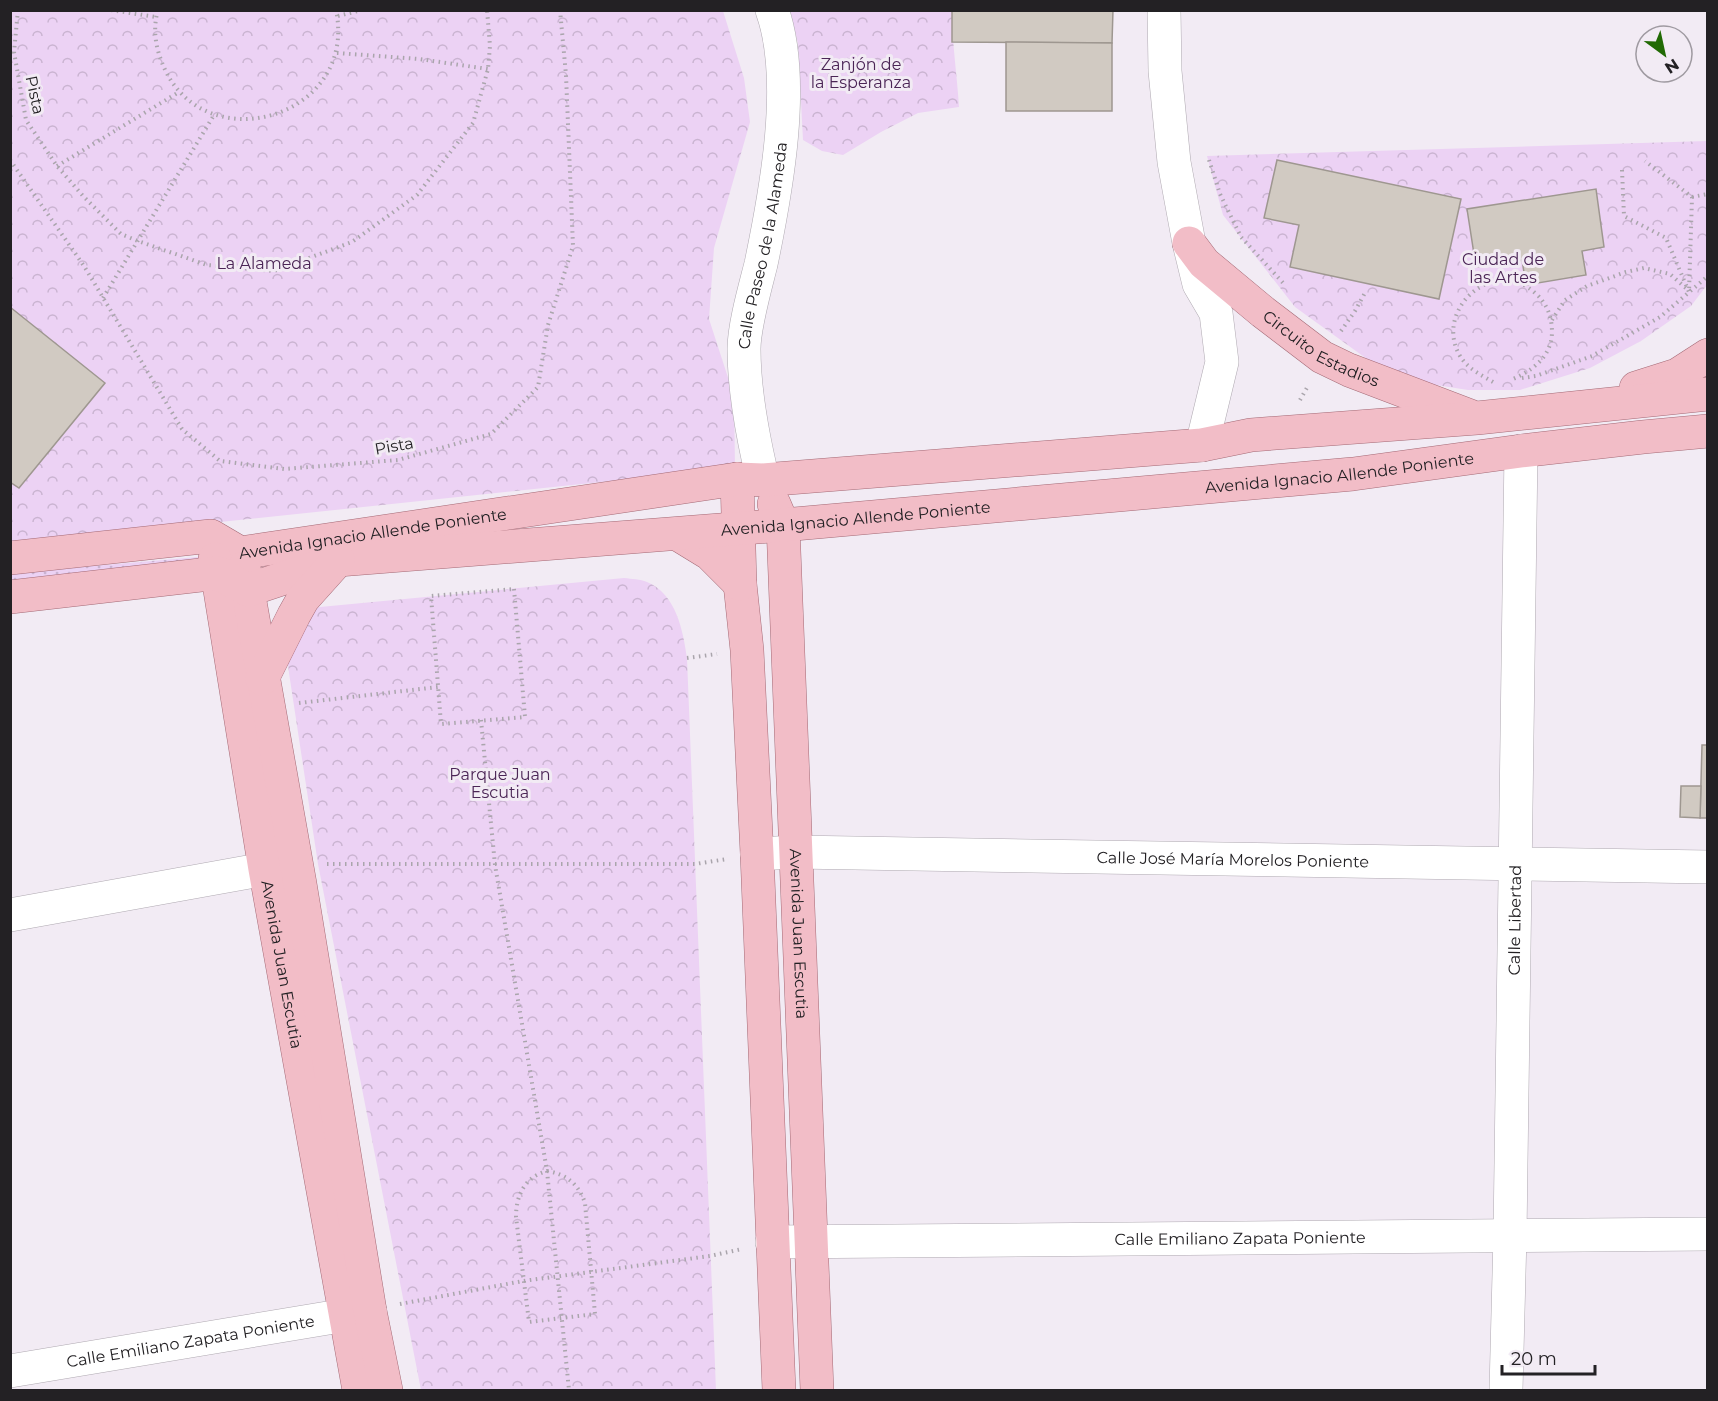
<svg xmlns="http://www.w3.org/2000/svg" width="1718" height="1401" font-family="Montserrat,sans-serif">
<style>
.grass{fill:url(#grass-dots)}
.park{fill:url(#park-crowns)}
.building{fill:#d1cac2;stroke:#9e9790;stroke-width:1.5}
.lines{fill:none;stroke-linecap:round;stroke-linejoin:round}
.minor-casing{stroke:#afa9b1;stroke-width:34}
.major-casing{stroke:#a46a76;stroke-width:34}
.path{stroke:#aaa5ac;stroke-width:4;stroke-dasharray:1.5 4.5;stroke-linecap:butt}
.minor{stroke:#fff;stroke-width:33}
.major{stroke:#f2bdc7;stroke-width:33}
.labels{text-anchor:middle;dominant-baseline:central;stroke-width:6;stroke-linejoin:round;paint-order:stroke}
.park-label{font-size:16px;fill:#4b2556;stroke:#f2ebf4}
.street-label{font-size:16px;fill:#232124;stroke:#f2ebf4}
</style>
<defs>
<pattern id="grass-dots" width="8" height="8" patternUnits="userSpaceOnUse" patternTransform="scale(1.5)"><rect width="8" height="8" fill="#ecd2f4"/><path d="M2 2h.1M6 6h.1" fill="none" stroke="#cab4d1" stroke-width="1.8" stroke-linecap="round"/></pattern>
<pattern id="park-crowns" width="20" height="18" patternUnits="userSpaceOnUse" patternTransform="scale(1.5)"><rect width="20" height="18" fill="#ecd2f4"/><path d="M2 6a3 3 0 1 1 6 0M12 15a3 3 0 1 1 6 0" fill="none" stroke="#cab4d1"/></pattern>
</defs>
<rect width="100%" height="100%" fill="#f2ebf4"/>
<path class="grass" d="M198 557 199 569 11 584V573Z"/>
<g class="park">
<path d="M10 11H723L744 78 750 122 714 248 709 319 734 396 735 468 11 544Z"/>
<path d="M790 11H952C952 43 957 75 959 107L918 113 881 132 843 155 822 151 803 140 798 44Z"/>
<path d="M1707 141V285L1691 306 1641 341 1590 368 1520 390H1468L1417 382 1367 359 1295 307 1223 215 1207 156Z"/>
<path d="M624 578C632 579 640 579 647 582 676 594 683 630 687 658L716 1390H421L318 864 289 673 287 656 306 610 320 607Z"/>
</g>
<g class="building">
<path d="M952 10H1113L1112 43 952 42Z"/>
<path d="M1006 42 1112 43V111H1006Z"/>
<path d="M1277 160 1461 199 1439 299 1290 267 1299 225 1264 218Z"/>
<path d="M1596 189 1604 247 1582 251 1586 275 1526 285 1522 260 1476 267 1467 209Z"/>
<path d="M10 307 105 383 19 488 10 482Z"/>
<path d="M1702 745H1708V818H1700Z"/>
<path d="M1681 786H1701L1700 818 1680 817Z"/>
</g>
<g class="lines">
<defs>
<g id="minor">
<path d="M1164 10 1165 71 1174 162 1189 243 1199 284 1216 313 1222 362 1202 445"/>
<path id="s1" d="M763 480C753 438 744 393 744 349 744 326 755 288 761 264 776 192 797 80 772 10"/>
<path id="s2" d="M757 854 795 852 1708 867"/>
<path d="M10 915 265 869 290 880"/>
<path id="s3" d="M772 1242 1708 1234"/>
<path id="s4" d="M10 1371 370 1311"/>
<path id="s5" d="M1506 1390 1510 1235 1521 451"/>
</g>
<g id="major">
<path id="s6" d="M1189 243 1204 263 1263 312 1322 357 1349 370 1470 416"/>
<path d="M1636 388 1677 375 1708 355"/>
<path d="M737 479 740 584 747 650 757 854 779 1390"/>
<path id="s7" d="M774 504 783 525 817 1390"/>
<path d="M679 535 710 554 740 584"/>
<path id="s8" d="M10 558 211 536 240 553 737 479 763 480 1202 445 1251 435 1477 418 1708 394"/>
<path id="s9" d="M215 559 265 869 359 1390"/>
<path d="M244 568 300 884 370 1311 386 1390"/>
<path id="s10" d="M10 597 218 573 248 590 338 560 783 525 1353 474 1521 451 1643 437 1708 431"/>
<path d="M262 679 294 615 303 599 338 560"/>
</g>
</defs>
<use href="#minor" class="minor-casing"/>
<use href="#major" class="major-casing"/>
<g class="path">
<path d="M18 10 14 52 26 120 57 166 83 196 121 234 138 241 207 265 274 271 352 242 417 195 473 123 488 69 490 46 487 10"/>
<path d="M111 10 156 17"/>
<path d="M158 10C153 27 155 44 161 60 198 164 359 120 336 10"/>
<path d="M338 16 362 10"/>
<path d="M337 53 419 59 488 69"/>
<path d="M10 160 84 266 182 429 220 461 284 469 398 460 491 434 538 387 548 325 573 246 566 75 560 10"/>
<path d="M1209 160 1220 194 1241 237 1285 285"/>
<path d="M57 166 179 92"/>
<path d="M1622 170 1624 216 1666 238 1689 292 1692 197 1645 161"/>
<path d="M1692 197 1708 194"/>
<path d="M103 298 214 115"/>
<path d="M1552 320 1565 300 1587 286 1626 272 1644 268 1670 274 1687 289"/>
<path d="M1341 331 1355 311 1366 291"/>
<path d="M1522 378 1536 376 1592 356 1660 317 1708 276"/>
<path d="M1493 382C1481 375 1467 368 1460 356 1433 310 1493 256 1534 292 1547 303 1552 316 1552 333 1551 357 1533 370 1513 379"/>
<path d="M1300 400 1308 386"/>
<path d="M514 589 525 717 441 724 431 596Z"/>
<path d="M687 658 717 654"/>
<path d="M299 703 438 687"/>
<path d="M481 720 495 865 547 1171 569 1390"/>
<path d="M327 864H695L727 859"/>
<path d="M547 1171C567 1174 579 1185 585 1203L595 1314 529 1322 516 1217C516 1195 525 1177 547 1171Z"/>
<path d="M400 1304 523 1281 710 1256 742 1249"/>
</g>
<use href="#minor" class="minor"/>
<use href="#major" class="major"/>
</g>
<g class="labels">
<g class="park-label">
<text x="861" y="64">Zanjón de<tspan x="861" dy="18">la Esperanza</tspan></text>
<text x="1503" y="259">Ciudad de<tspan x="1503" dy="18">las Artes</tspan></text>
<text x="264" y="263">La Alameda</text>
<text x="500" y="774">Parque Juan<tspan x="500" dy="18">Escutia</tspan></text>
</g>
<g class="street-label">
<text transform="translate(35 95) rotate(78)">Pista</text>
<text stroke="none"><textPath href="#s1" startOffset="238">Calle Paseo de la Alameda</textPath></text>
<text stroke="none"><textPath href="#s6" startOffset="171">Circuito Estadios</textPath></text>
<text transform="translate(394 446) rotate(-10)">Pista</text>
<text stroke="none"><textPath href="#s10" startOffset="1344">Avenida Ignacio Allende Poniente</textPath></text>
<text stroke="none"><textPath href="#s10" startOffset="858">Avenida Ignacio Allende Poniente</textPath></text>
<text stroke="none"><textPath href="#s8" startOffset="370">Avenida Ignacio Allende Poniente</textPath></text>
<text stroke="none"><textPath href="#s2" startOffset="476">Calle José María Morelos Poniente</textPath></text>
<text stroke="none"><textPath href="#s5" startOffset="470">Calle Libertad</textPath></text>
<text stroke="none"><textPath href="#s7" startOffset="432">Avenida Juan Escutia</textPath></text>
<text stroke="none"><textPath href="#s9" startOffset="411">Avenida Juan Escutia</textPath></text>
<text stroke="none"><textPath href="#s3" startOffset="468">Calle Emiliano Zapata Poniente</textPath></text>
<text stroke="none"><textPath href="#s4" startOffset="183">Calle Emiliano Zapata Poniente</textPath></text>
</g>
</g>
<rect width="1718" height="1401" fill="none" stroke="#232124" stroke-width="24"/>
<g transform="translate(1664 54) rotate(147)"><circle r="28" fill="#f2ebf4" stroke="#9f9aa1" stroke-width="1.5"/>
<path d="M0-4.5L10 22L0 15L-10 22Z" fill="#216a04"/>
<text y="-9" font-size="16" font-weight="bold" text-anchor="middle" fill="#232124">N</text>
</g>
<path d="M1502 1365v9h93v-9" fill="none" stroke="#232124" stroke-width="3"/>
<text x="1511" y="1365" font-size="18" fill="#232124" stroke="#f2ebf4" stroke-width="4.5" paint-order="stroke">20 m</text>
</svg>
